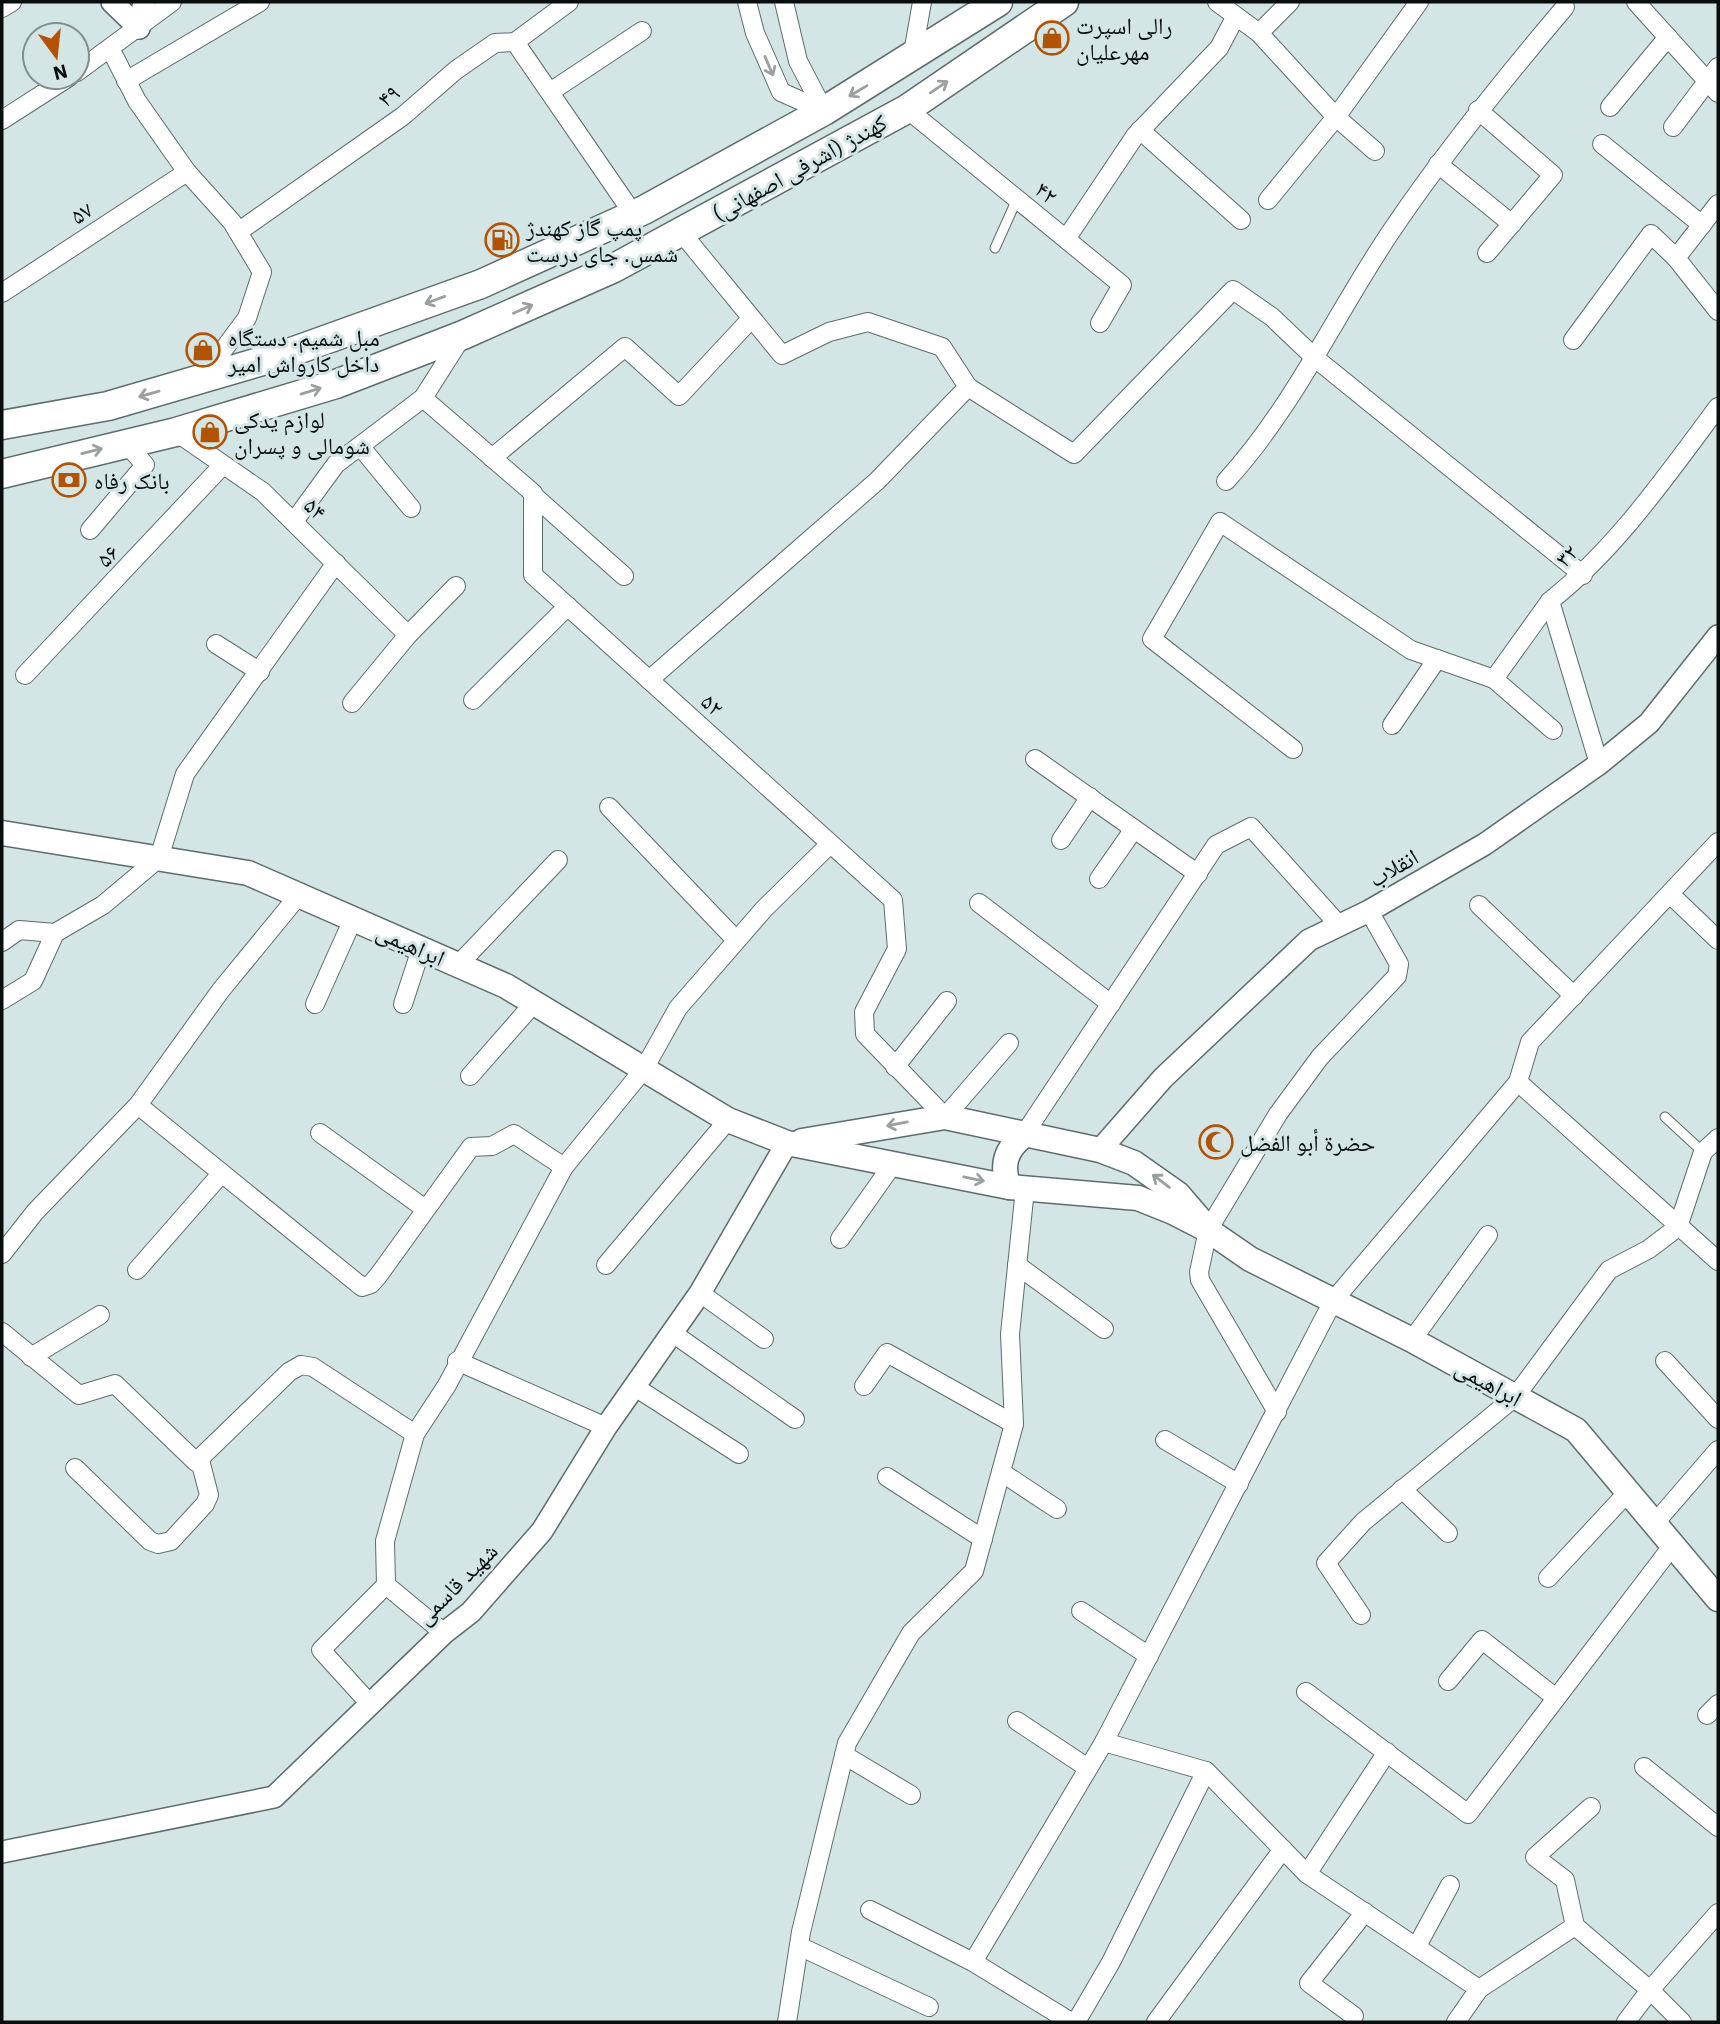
<svg xmlns="http://www.w3.org/2000/svg" width="1720" height="2024" font-family="'IBM Plex Sans','Noto Naskh Arabic',sans-serif">
<style>
.lines{fill:none;stroke-linecap:round;stroke-linejoin:round}
.service-casing{stroke:#5d6c6d;stroke-width:11}
.minor-casing{stroke:#5d6c6d;stroke-width:20}
.tertiary-casing{stroke:#5d6c6d;stroke-width:24}
.secondary-casing{stroke:#5d6c6d;stroke-width:27}
.primary-casing{stroke:#5d6c6d;stroke-width:31}
.service{stroke:#fff;stroke-width:9}
.minor{stroke:#fff;stroke-width:18}
.tertiary{stroke:#fff;stroke-width:21}
.secondary{stroke:#fff;stroke-width:24}
.primary{stroke:#fff;stroke-width:28}
.oneway{stroke:#9c9f9f}
.labels{text-anchor:middle;dominant-baseline:central;stroke-width:6;stroke-linejoin:round;paint-order:stroke}
.poi-label{font-size:23px;fill:#080e0e;stroke:#d3e5e5;text-anchor:start}
.street-label{font-size:23px;fill:#080e0e;stroke:#d3e5e5}
</style>
<rect width="100%" height="100%" fill="#d3e5e5"/>
<g class="lines">
<defs>
<g id="service">
<path d="M995 248 1017 199"/>
<path d="M1665 1117 1703 1152"/>
</g>
<g id="minor">
<path d="M747 2 755 33 781 92 824 111"/>
<path d="M784 2 798 61 824 111"/>
<path d="M1217 2 1259 33 1290 2"/>
<path d="M1636 2 1718 93"/>
<path d="M2 8 12 2"/>
<path d="M1259 33 1336 117 1375 151"/>
<path d="M515 42 634 215"/>
<path d="M111 50 137 101 187 172 232 222 262 272 247 318 203 377"/>
<path d="M912 59 922 2"/>
<path d="M77 72 172 2"/>
<path d="M126 81 260 2"/>
<path d="M550 92 642 31"/>
<path d="M1610 107 1668 37"/>
<path d="M907 109 1122 285 1100 323"/>
<path d="M1478 110 1553 175 1487 253"/>
<path d="M2 120 69 77"/>
<path d="M1673 127 1718 67"/>
<path d="M1140 130 1241 220"/>
<path d="M1602 144 1702 225"/>
<path d="M1438 164 1512 224"/>
<path d="M1268 200 1336 117 1419 2"/>
<path d="M1718 204 1676 258 1718 311"/>
<path d="M238 232 403 116 456 70 495 43 515 42 569 2"/>
<path d="M681 232 782 355 829 332 868 322 942 347 968 387 1074 454 1233 290 1272 317 1315 358 1583 575"/>
<path d="M1066 239 1135 136 1219 48 1236 16"/>
<path d="M2 293 187 172"/>
<path d="M463 335 423 398 533 493V575L893 900 897 949 864 1012 865 1034 945 1117 1009 1043"/>
<path d="M1573 340 1651 234 1676 258"/>
<path d="M176 432 263 492 408 635"/>
<path d="M360 446 411 508"/>
<path d="M492 458 625 347 679 396 751 319"/>
<path d="M1226 481C1293 408 1335 315 1390 233 1443 154 1503 80 1565 7"/>
<path d="M533 495 624 576"/>
<path d="M295 520 336 464 423 398"/>
<path d="M90 530 145 465 125 442"/>
<path d="M216 644 260 672"/>
<path d="M25 675 222 466"/>
<path d="M1494 679 1553 730"/>
<path d="M649 680 877 481 968 387"/>
<path d="M473 700 568 606"/>
<path d="M352 703 408 635 456 586"/>
<path d="M1392 725 1437 659"/>
<path d="M1293 749 1152 639 1220 522 1411 650 1494 679 1550 601"/>
<path d="M1035 759 1198 874"/>
<path d="M1599 764 1550 601C1617 548 1667 475 1718 407"/>
<path d="M609 807 736 940"/>
<path d="M1061 840 1090 797"/>
<path d="M1099 879 1134 829"/>
<path d="M1670 894 1718 940"/>
<path d="M979 903 1111 1004"/>
<path d="M1479 905 1574 996"/>
<path d="M2 942 19 930 55 933"/>
<path d="M458 965 558 860"/>
<path d="M2 1000 33 981 55 933 103 905 159 858 185 774 336 563"/>
<path d="M315 1004 353 919"/>
<path d="M403 1004 421 949"/>
<path d="M895 1067 947 1001"/>
<path d="M470 1076 534 1003"/>
<path d="M1518 1082 1718 1261"/>
<path d="M138 1105 362 1287 371 1284 378 1276 471 1147 492 1146 514 1134 564 1167"/>
<path d="M320 1133 424 1208"/>
<path d="M1023 1136 1216 845 1251 827 1338 924"/>
<path d="M840 1239 893 1164"/>
<path d="M2 1254 35 1212 138 1105 221 990 299 895"/>
<path d="M606 1265 728 1120"/>
<path d="M1017 1265 1104 1329"/>
<path d="M137 1270 221 1174"/>
<path d="M700 1293 764 1339"/>
<path d="M2 1332 79 1395 115 1384 196 1462 289 1372 301 1365 313 1367 415 1434"/>
<path d="M671 1332 795 1419"/>
<path d="M1412 1340 1488 1235"/>
<path d="M31 1357 100 1315"/>
<path d="M457 1361 606 1427"/>
<path d="M1665 1361 1718 1419"/>
<path d="M864 1386 887 1353 1014 1424"/>
<path d="M635 1387 739 1454"/>
<path d="M1277 1412 1200 1280 1199 1272 1208 1230 1278 1114 1320 1057 1397 976 1399 964 1369 911"/>
<path d="M1165 1440 1239 1484"/>
<path d="M75 1468 150 1541 158 1544 171 1541 205 1504 209 1495 200 1460"/>
<path d="M1001 1472 1057 1509"/>
<path d="M887 1477 983 1539"/>
<path d="M1402 1489 1448 1533"/>
<path d="M1655 1523 1718 1450"/>
<path d="M1548 1578 1628 1492"/>
<path d="M1081 1611 1149 1656"/>
<path d="M1361 1615 1326 1563 1363 1522 1515 1397 1609 1270 1649 1249 1678 1227 1703 1152 1718 1138"/>
<path d="M444 1633 386 1585 385 1541 415 1434 447 1385 564 1167 644 1069 678 1008 764 909 830 844"/>
<path d="M1448 1681 1482 1640 1556 1698"/>
<path d="M1306 1692 1468 1814 1673 1545"/>
<path d="M370 1704 321 1650 386 1585"/>
<path d="M1707 1715 1718 1704"/>
<path d="M1017 1721 1088 1768"/>
<path d="M1104 1742 1206 1771 1307 1874 1479 1989"/>
<path d="M844 1755 911 1795"/>
<path d="M1644 1767 1718 1827"/>
<path d="M1307 1874 1387 1752"/>
<path d="M870 1910 973 1962 1071 2022"/>
<path d="M1575 1926 1565 1880 1535 1857 1591 1807"/>
<path d="M799 1946 929 2007"/>
<path d="M1417 1946 1450 1885"/>
<path d="M973 1962 1104 1742 1333 1301 1518 1082 1530 1042 1718 842"/>
<path d="M1354 2016 1309 1983 1365 1912"/>
<path d="M787 2022 801 1932 847 1743 911 1633 974 1571 1014 1424 1010 1334 1025 1189"/>
<path d="M1076 2022 1111 1962 1206 1771"/>
<path d="M1156 2022 1283 1849"/>
<path d="M1456 2022 1479 1989 1575 1926 1650 1990 1682 2022"/>
<path d="M1626 2022 1650 1990 1718 1913"/>
</g>
<g id="tertiary">
<path d="M112 2 139 28"/>
<path d="M139 28 144 2"/>
<path d="M1100 1150 1163 1078 1309 940 1369 911 1485 844 1599 764 1649 723 1718 636"/>
<path d="M2 1852 274 1797 444 1633 471 1612 542 1531 606 1427 700 1293 787 1143"/>
</g>
<g id="secondary">
<path d="M2 833 248 873 506 986 728 1120 787 1143 1009 1187 1138 1198 1173 1212 1208 1230 1250 1259 1412 1340 1576 1430 1718 1599"/>
<path d="M802 1141 945 1117 1100 1150 1134 1163 1178 1194 1203 1223"/>
<path d="M1009 1187C1001 1166 1005 1150 1023 1136"/>
</g>
<g id="primary">
<path d="M2 425 108 406 283 355 481 284 644 210 824 111 998 2"/>
<path d="M2 474 176 432 336 384 463 335 614 268 907 109 1064 2"/>
</g>
</defs>
<use href="#service" class="service-casing"/>
<use href="#minor" class="minor-casing"/>
<use href="#tertiary" class="tertiary-casing"/>
<use href="#secondary" class="secondary-casing"/>
<use href="#primary" class="primary-casing"/>
<use href="#service" class="service"/>
<use href="#minor" class="minor"/>
<use href="#tertiary" class="tertiary"/>
<use href="#secondary" class="secondary"/>
<use href="#primary" class="primary"/>
</g>
<defs><path id="oneway-shaft" d="M-6 0H5M1.5-3L5.5 0L1.5 3" fill="none" stroke-width="1.6" stroke-linecap="round" stroke-linejoin="round" transform="scale(1.75)"/></defs>
<g class="oneway">
<use href="#oneway-shaft" transform="translate(769 66) rotate(67)"/>
<use href="#oneway-shaft" transform="translate(939 87) rotate(-34)"/>
<use href="#oneway-shaft" transform="translate(858 91) rotate(149)"/>
<use href="#oneway-shaft" transform="translate(435 300) rotate(160)"/>
<use href="#oneway-shaft" transform="translate(523 309) rotate(-24)"/>
<use href="#oneway-shaft" transform="translate(311 391) rotate(-17)"/>
<use href="#oneway-shaft" transform="translate(149 394) rotate(164)"/>
<use href="#oneway-shaft" transform="translate(92 451) rotate(-14)"/>
<use href="#oneway-shaft" transform="translate(897 1124) rotate(169)"/>
<use href="#oneway-shaft" transform="translate(974 1179) rotate(12)"/>
<use href="#oneway-shaft" transform="translate(1161 1181) rotate(-143)"/>
</g>
<defs>
<symbol id="shop-ring" viewBox="-11 -11 22 22"><circle r="9.5" fill="#d3e5e5" stroke="#b25302" stroke-width="1.5"/><path d="M-5-2.5h2.3a2.7 3.5 0 0 1 5.4 0H5L5.5 6h-11ZM-1.5-2.5h3a1.5 2.3 0 0 0-3 0Z" fill="#b25302"/></symbol>
<symbol id="fuel-ring" viewBox="-11 -11 22 22"><circle r="9.5" fill="#d3e5e5" stroke="#b25302" stroke-width="1.5"/><path d="M-5.5-6h7V0h2V4h1.3V-2.5L3-4.5l.8-.8L6-3V5H2.5V1h-1V6h-7ZM-4.2-4.7v3.2H.2V-4.7Z" fill="#b25302"/></symbol>
<symbol id="bank-ring" viewBox="-11 -11 22 22"><circle r="9.5" fill="#d3e5e5" stroke="#b25302" stroke-width="1.5"/><path d="M-6-4H6V4H-6ZM0-2.3a2.3 2.3 0 1 0 0 4.6a2.3 2.3 0 1 0 0-4.6Z" fill="#b25302"/></symbol>
<symbol id="mosque-ring" viewBox="-11 -11 22 22"><circle r="9.5" fill="#d3e5e5" stroke="#b25302" stroke-width="1.5"/><path d="M3.5-4.9A6 6 0 1 0 3.5 4.9A5 5 0 1 1 3.5-4.9Z" fill="#b25302"/></symbol>
</defs>
<g fill-rule="evenodd">
<use href="#shop-ring" x="1033" y="19" width="38" height="38"/>
<use href="#fuel-ring" x="483" y="221" width="38" height="38"/>
<use href="#shop-ring" x="184" y="331" width="38" height="38"/>
<use href="#shop-ring" x="191" y="413" width="38" height="38"/>
<use href="#bank-ring" x="50" y="461" width="38" height="38"/>
<use href="#mosque-ring" x="1197" y="1123" width="38" height="38"/>
</g>
<g class="labels">
<g class="poi-label">
<text x="1076" y="25">رالی اسپرت<tspan x="1076" dy="26">مهرعلیان</tspan></text>
<text x="526" y="227">پمپ گاز کهندژ<tspan x="526" dy="26">شمس. جای درست</tspan></text>
<text x="228" y="337">مبل شمیم. دستگاه<tspan x="228" dy="26">داخل کارواش امیر</tspan></text>
<text x="234" y="419">لوازم یدکی<tspan x="234" dy="26">شومالی و پسران</tspan></text>
<text x="94" y="480">بانک رفاه</text>
<text x="1240" y="1142">حضرة أبو الفضل</text>
</g>
<g class="street-label">
<text transform="translate(388 95) rotate(-38)">۴۹</text>
<text transform="translate(799 167) rotate(-29)">کهندژ (اشرفی اصفهانی)</text>
<text transform="translate(1047 192) rotate(39)">۴۲</text>
<text transform="translate(81 212) rotate(-33)">۵۷</text>
<text transform="translate(316 508) rotate(44)">۵۴</text>
<text transform="translate(107 555) rotate(-46)">۵۶</text>
<text transform="translate(1566 555) rotate(-45)">۳۲</text>
<text transform="translate(713 704) rotate(42)">۵۲</text>
<text transform="translate(1393 867) rotate(-30)">انقلاب</text>
<text transform="translate(411 944) rotate(24)">ابراهیمی</text>
<text transform="translate(1489 1382) rotate(29)">ابراهیمی</text>
<text transform="translate(456 1583) rotate(-45)">شهید قاسمی</text>
</g>
</g>
<rect width="1720" height="2024" fill="none" stroke="#080e0e" stroke-width="7"/>
<g transform="translate(56 56) rotate(165)"><circle r="33" fill="#d3e5e5" stroke="#828f8f" stroke-width="2"/>
<path d="M0-5L12 26L0 18L-12 26Z" fill="#b25302"/>
<text y="-10" font-size="19" font-weight="bold" text-anchor="middle" fill="#080e0e">N</text>
</g>
</svg>
